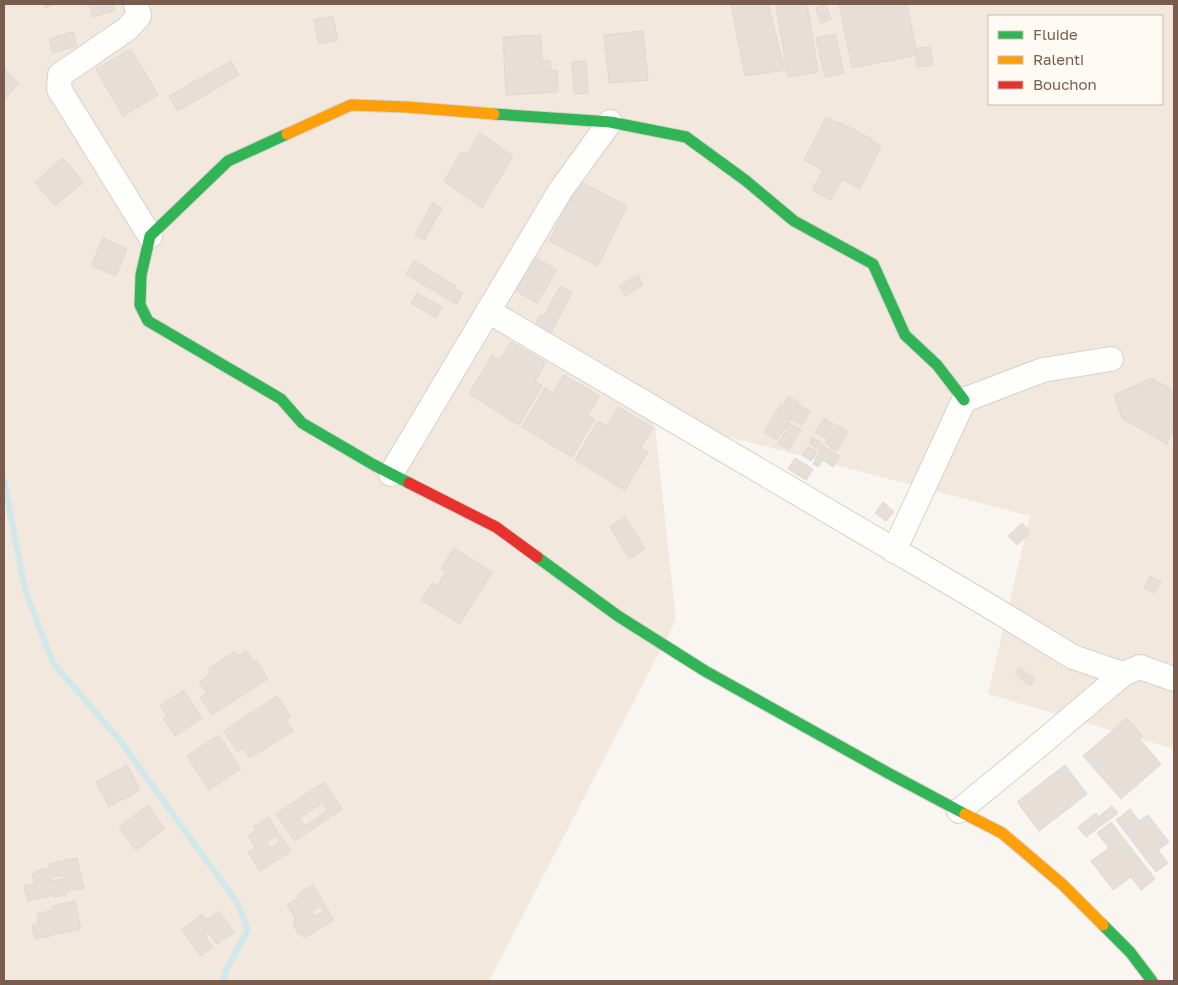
<svg xmlns="http://www.w3.org/2000/svg" width="1178" height="985" font-family="'Golos Text',sans-serif">
<style>
.residential{fill:#f2e8de;fill-rule:evenodd}
.lines{fill:none;stroke-linecap:round;stroke-linejoin:round}
.stream{stroke:#d0e8ea;stroke-width:6}
.building{fill:#e6ded7;stroke:#e2d8d2;fill-rule:evenodd}
.street-casing{stroke:#d7d1cb;stroke-width:26}
.fast-casing{stroke:#d9d2cb;stroke-width:13}
.slow-casing{stroke:#d9d2cb;stroke-width:13}
.jam-casing{stroke:#d9d2cb;stroke-width:13}
.street{stroke:#fefefd;stroke-width:24}
.fast{stroke:#30b455;stroke-width:11}
.slow{stroke:#ff9f0a;stroke-width:11}
.jam{stroke:#e5322d;stroke-width:11}
</style>
<rect width="100%" height="100%" fill="#f9f5f0"/>
<path class="residential" d="M4 4H1174V749L988 694 1030 516 654 417 676 620 489 981H4ZM989 16H1162V104H989Z"/>
<g class="lines">
<path class="stream" d="M4 480 25 590 53 663 118 738 238 904 248 930 226 970 223 981"/>
</g>
<g class="building">
<path d="M43 4H56L45 8Z"/>
<path d="M89 4H113L115 10 93 17Z"/>
<path d="M731 4H768L785 70 745 76Z"/>
<path d="M776 4H807L818 72 788 77Z"/>
<path d="M826 4 831 19 821 23 816 8Z"/>
<path d="M839 4H907L917 55 852 68Z"/>
<path d="M333 16 338 40 319 44 314 20Z"/>
<path d="M643 31 648 80 609 83 604 35Z"/>
<path d="M73 32 77 46 53 53 49 39Z"/>
<path d="M835 34 844 73 825 77 816 38Z"/>
<path d="M541 35 542 61H550L551 71 557 70 558 92 506 95 503 37Z"/>
<path d="M930 47 933 65 916 67V48Z"/>
<path d="M131 49 158 95 123 116 96 69Z"/>
<path d="M231 61 239 75 178 111 169 96Z"/>
<path d="M586 61 588 93 574 94 572 62Z"/>
<path d="M4 69 19 83 4 100Z"/>
<path d="M826 117 839 124V122L872 139V141L881 146 860 189 842 179 831 200 812 190 823 170 804 160Z"/>
<path d="M480 133 513 156 482 208 444 181 461 152 466 155Z"/>
<path d="M63 158 83 182 55 206 35 182Z"/>
<path d="M579 181 627 206 598 266 549 241Z"/>
<path d="M433 202 442 209 424 240 415 235Z"/>
<path d="M103 238 127 249 116 276 91 266Z"/>
<path d="M533 256 557 270 537 303 513 289Z"/>
<path d="M414 261 456 286 455 288 463 293 456 304 406 274Z"/>
<path d="M638 275 643 285 625 296 619 286Z"/>
<path d="M560 286 572 292 549 337 533 329 540 315 544 316Z"/>
<path d="M417 293 442 307 436 318 411 303Z"/>
<path d="M511 342 546 362 535 382 542 386 519 425 469 394 492 355 500 360Z"/>
<path d="M564 375 599 396 588 415 595 419 572 457 522 427 545 388 553 393Z"/>
<path d="M1152 378 1174 391V428L1167 444 1122 418 1114 395Z"/>
<path d="M788 396 799 403 794 411 784 404Z"/>
<path d="M781 404 794 413 777 440 764 432Z"/>
<path d="M799 405 810 411 802 425 791 419Z"/>
<path d="M618 407 653 428 641 448 648 452 625 490 575 460 598 421 607 426Z"/>
<path d="M824 418 834 424 826 438 815 432Z"/>
<path d="M789 423 801 430 797 436 785 429Z"/>
<path d="M836 425 848 432 837 451 825 443Z"/>
<path d="M785 432 796 438 789 450 778 444Z"/>
<path d="M812 437 823 444 819 450 809 443Z"/>
<path d="M823 446 840 456 833 467 823 460 818 467 813 464Z"/>
<path d="M808 447 817 452 811 461 802 455Z"/>
<path d="M795 458 813 469 806 480 788 469Z"/>
<path d="M883 502 894 512 886 521 875 513Z"/>
<path d="M625 517 645 549 629 559 610 527Z"/>
<path d="M1022 523 1030 533 1017 545 1008 536Z"/>
<path d="M454 548 492 572 460 624 421 600 432 583 437 586 446 572 441 569Z"/>
<path d="M1150 576 1161 582 1155 593 1144 588Z"/>
<path d="M246 651 254 662 256 660 268 679 212 715 200 697 207 693 199 682 211 674 208 669 235 652 238 656Z"/>
<path d="M1020 668 1035 679 1030 686 1015 674Z"/>
<path d="M184 690 202 718 175 736 163 719 167 716 160 705Z"/>
<path d="M277 696 291 717 286 720 293 731 250 758 243 748 238 752 224 731Z"/>
<path d="M1127 718 1142 736 1139 738 1161 764 1121 799 1083 756Z"/>
<path d="M219 735 241 769 209 790 187 756Z"/>
<path d="M127 765 140 790 109 807 96 782Z"/>
<path d="M1065 765 1087 794 1039 831 1017 802Z"/>
<path d="M324 782 342 809 295 841 276 814ZM322 803 327 811 305 826 300 818Z"/>
<path d="M148 805 165 829 136 850 119 827Z"/>
<path d="M1112 806 1118 813 1086 837 1078 827 1096 813 1098 817Z"/>
<path d="M1130 809 1139 821 1148 815 1169 842 1158 850 1168 863 1156 872 1116 820Z"/>
<path d="M268 817 291 851 260 871 248 852 255 848 248 836 256 830 253 827ZM276 836 280 842 271 848 266 842Z"/>
<path d="M1111 822 1155 879 1141 890 1131 877 1113 890 1091 861 1109 848 1097 833Z"/>
<path d="M77 858 84 888 66 892V895L54 897V895L28 901 24 886 35 884 32 874 37 873 36 871 50 868 49 864ZM64 875V879L52 881V877Z"/>
<path d="M313 885 334 920 304 938 301 933 299 934 294 927 296 926 293 921 296 919 287 905 300 897 298 894ZM322 906 324 912 314 916 312 910Z"/>
<path d="M75 901 81 929 35 939 32 925 39 923 37 914 53 910 52 906Z"/>
<path d="M219 911 234 932 217 944 208 932 204 935 213 947 201 956 182 930 202 914 206 920Z"/>
</g>
<g class="lines">
<defs>
<g id="street">
<path d="M136 4 139 16 127 29 60 75 59 89 150 236"/>
<path d="M488 311 986 604 1073 657 1123 674"/>
<path d="M391 474 560 191 610 122"/>
<path d="M894 551 964 400 1043 370 1111 359"/>
<path d="M959 811 1038 746 1123 674 1140 667 1174 679"/>
</g>
<g id="fast">
<path d="M494 114 610 122 686 137 745 180 794 221 873 264 905 335 937 365 964 400"/>
<path d="M287 134 228 161 150 236 141 275 140 305 148 321 281 399 302 423 374 465 409 483"/>
<path d="M537 557 618 616 705 671 888 773 965 814"/>
<path d="M1103 925 1130 952 1152 981"/>
</g>
<g id="slow">
<path d="M287 134 351 105 406 107 494 114"/>
<path d="M965 814 1002 833 1062 884 1103 925"/>
</g>
<path id="jam" d="M409 483 496 527 537 557"/>
</defs>
<use href="#street" class="street-casing"/>
<use href="#fast" class="fast-casing"/>
<use href="#slow" class="slow-casing"/>
<use href="#jam" class="jam-casing"/>
<use href="#street" class="street"/>
<use href="#fast" class="fast"/>
<use href="#slow" class="slow"/>
<use href="#jam" class="jam"/>
</g>
<rect width="1178" height="985" fill="none" stroke="#7a5c4d" stroke-width="10"/>
<rect x="988" y="15" width="175" height="90" fill="#fffaf3" stroke="#cabbb1"/>
<rect x="998" y="31" width="25" height="8" fill="#30b455" stroke="#cabbb1"/>
<text x="1033" y="40" font-size="15" fill="#7a5c4d">Fluide</text>
<rect x="998" y="56" width="25" height="8" fill="#ff9f0a" stroke="#cabbb1"/>
<text x="1033" y="65" font-size="15" fill="#7a5c4d">Ralenti</text>
<rect x="998" y="81" width="25" height="8" fill="#e5322d" stroke="#cabbb1"/>
<text x="1033" y="90" font-size="15" fill="#7a5c4d">Bouchon</text>
</svg>
